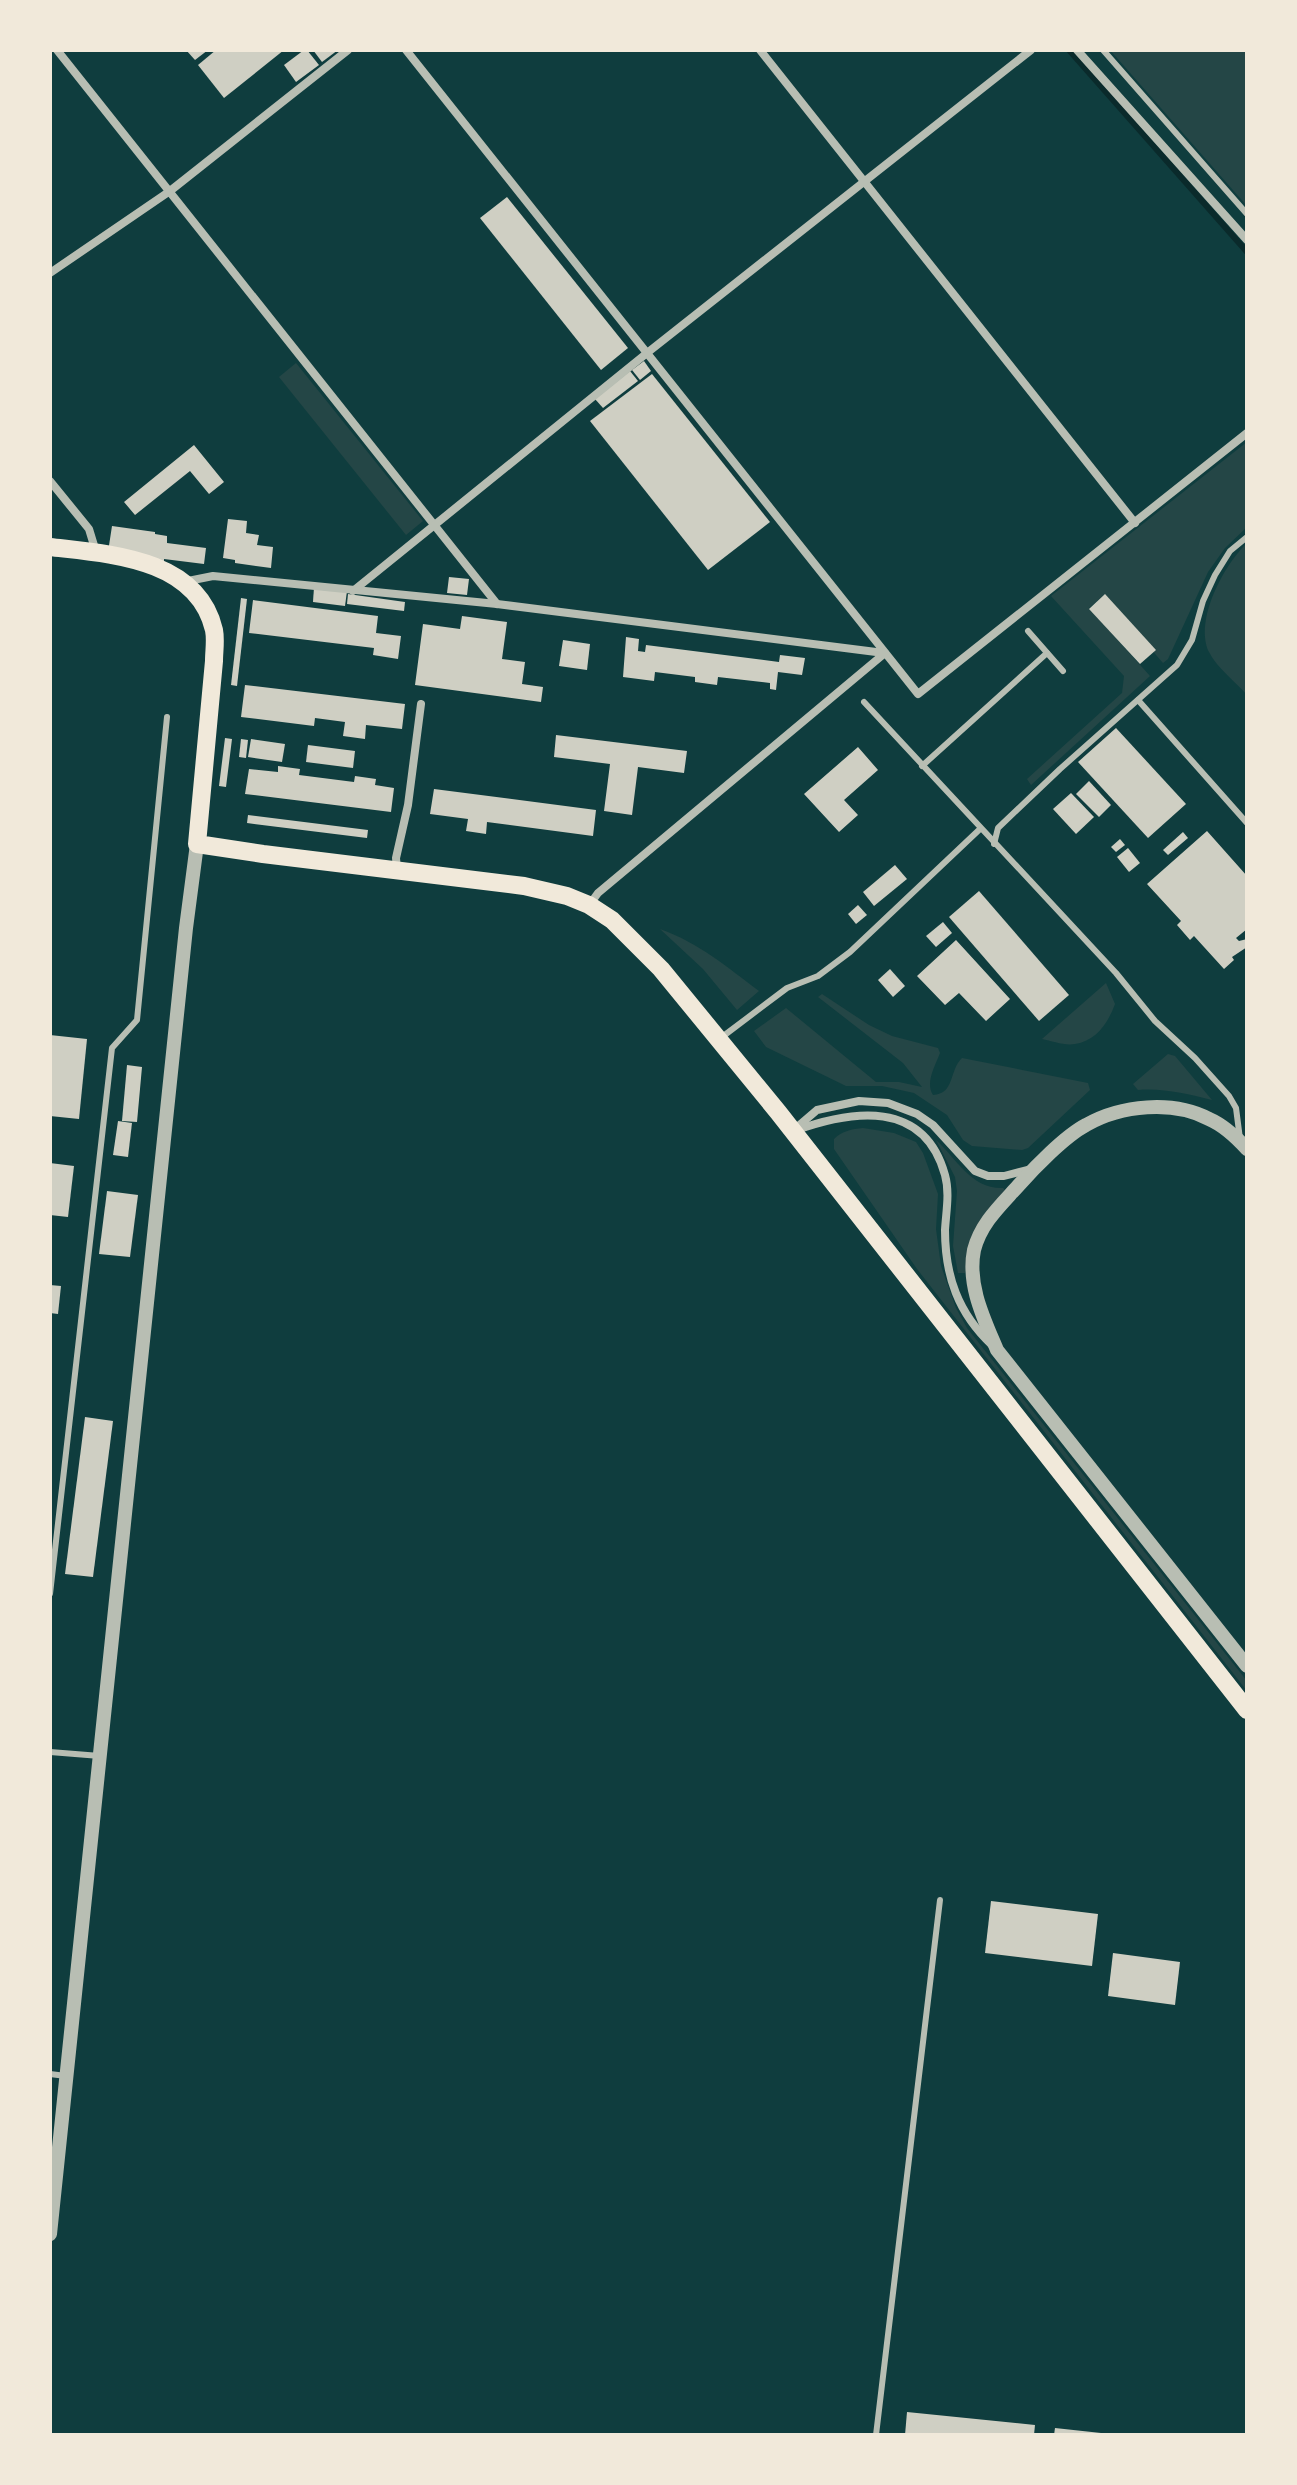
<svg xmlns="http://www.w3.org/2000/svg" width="1297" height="2485" font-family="'Golos Text',sans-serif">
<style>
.green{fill:#244646}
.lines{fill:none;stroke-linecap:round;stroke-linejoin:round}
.stream{stroke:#0a2a2b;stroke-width:6}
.building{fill:#cfcfc3}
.service{stroke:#b8beb3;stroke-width:6}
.minor{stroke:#b8beb3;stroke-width:8}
.tertiary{stroke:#b8beb3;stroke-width:14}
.primary{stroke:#f1e9da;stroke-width:18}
</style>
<rect width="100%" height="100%" fill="#0f3d3e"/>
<g class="green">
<path d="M1110 50H1246L1247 206Z"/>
<path d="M296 363 423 521 406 535 279 377Z"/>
<path d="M1247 442V527L1225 548 1208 572 1168 659 1163 663 1104 595 1089 608 1150 676 1031 785 1027 779 1122 693 1124 676 1051 596Z"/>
<path d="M1247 543V695C1236 682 1216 667 1209 652 1194 620 1224 565 1247 543Z"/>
<path d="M660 929C699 943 727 967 759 991L737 1010 703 969Z"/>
<path d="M1106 983 1115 1004C1108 1023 1096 1041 1075 1044 1065 1046 1052 1041 1042 1039Z"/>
<path d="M822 994 869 1025 892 1036 938 1048 940 1053C935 1066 925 1083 933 1095 955 1094 949 1070 962 1058L1088 1083 1090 1090 1028 1148 1022 1150 972 1146 963 1140 947 1115 914 1093 882 1086H846L766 1047 754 1031 786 1008 876 1082H899L922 1087 903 1063 818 997Z"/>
<path d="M1168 1054 1175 1056 1212 1100C1187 1094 1164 1088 1138 1090L1133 1084Z"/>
<path d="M863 1128 894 1133 916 1142 923 1153 938 1194 936 1229 941 1266 956 1308 967 1328 1247 1681V1691L917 1269 834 1149V1139C842 1131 852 1129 863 1128Z"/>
<path d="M936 1140C957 1159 971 1189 1003 1188L1006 1191C978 1219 971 1233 965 1273H958L953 1246 957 1191 955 1177Z"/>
</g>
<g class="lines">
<path class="stream" d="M1069 50 1247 252"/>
</g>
<g class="building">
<path d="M186 50H208L195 60Z"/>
<path d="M216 50H284L224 98 198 65Z"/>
<path d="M304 50H307L319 65 296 82 284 65Z"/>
<path d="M313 50H338L322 62Z"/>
<path d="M507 197 628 348 601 370 480 218Z"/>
<path d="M644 361 651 371 640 380 632 370Z"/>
<path d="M630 371 638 381 603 408 595 399Z"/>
<path d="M652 374 770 522 708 570 590 421Z"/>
<path d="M194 445 224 482 209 494 190 471 135 515 124 502Z"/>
<path d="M228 519 247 521 246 533 259 535 257 545 273 547 271 568 235 563V560L223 558Z"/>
<path d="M112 526 155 532V534L167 536V543L206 548 204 564 164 559V562L108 552Z"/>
<path d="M449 577 469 579 467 595 447 593Z"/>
<path d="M314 587 347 591 345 606 313 602Z"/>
<path d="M348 594 405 602 404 611 347 604Z"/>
<path d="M1105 594 1156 650 1140 664 1089 609Z"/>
<path d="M241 598 247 599 237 686 231 685Z"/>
<path d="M253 600 378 616 376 633 401 636 398 659 373 655 374 648 249 633Z"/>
<path d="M462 616 507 622 502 659 525 662 522 684 543 687 541 702 415 685 423 624 460 629Z"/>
<path d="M626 637 639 639 638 651 645 652 646 645 779 662 780 655 805 658 802 675 778 672 776 690 770 689V683L718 677 717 685 695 682V677L655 672 654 681 623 677Z"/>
<path d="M563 640 590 644 587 670 559 666Z"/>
<path d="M245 685 405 704 402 729 366 725 365 739 343 736 345 722 315 718 314 726 241 717Z"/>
<path d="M1116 728 1186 804 1148 838 1078 762Z"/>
<path d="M556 735 687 751 684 773 638 767 632 815 604 811 610 764 554 757Z"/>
<path d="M225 738 232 739 226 787 219 786Z"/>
<path d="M241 739 248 740 246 758 239 757Z"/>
<path d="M251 739 285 744 282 762 248 757Z"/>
<path d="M308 745 355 751 353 768 306 762Z"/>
<path d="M858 747 878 770 844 800 858 815 839 832 804 794Z"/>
<path d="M278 766 300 769 299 775 354 782 355 776 376 779 375 785 394 788 391 812 245 794 249 769 278 772Z"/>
<path d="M1089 781 1111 805 1099 817 1076 794Z"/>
<path d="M434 789 596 810 593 836 487 822 486 834 466 831 468 819 430 814Z"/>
<path d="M1071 793 1094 817 1076 834 1053 809Z"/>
<path d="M248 815 368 830 367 838 247 823Z"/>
<path d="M1207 831 1247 876V929L1236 938 1239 941 1247 939V947L1232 957 1234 960 1224 969 1194 936 1190 940 1177 925 1181 921 1147 884Z"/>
<path d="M1183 832 1188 838 1168 855 1163 850Z"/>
<path d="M1120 839 1125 845 1116 852 1111 847Z"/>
<path d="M1128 848 1140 863 1129 872 1117 857Z"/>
<path d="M895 865 907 879 874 906 863 892Z"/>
<path d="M979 891 1069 995 1039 1021 949 917Z"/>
<path d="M858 905 867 915 856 924 848 914Z"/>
<path d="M943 922 952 933 936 947 926 936Z"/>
<path d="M956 940 1010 999 986 1021 959 993 945 1005 917 976Z"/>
<path d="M890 969 905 986 893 997 878 980Z"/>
<path d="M50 1035 87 1039 79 1119 50 1116Z"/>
<path d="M127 1065 142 1067 137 1122 122 1121Z"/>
<path d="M118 1121 132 1123 128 1157 113 1155Z"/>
<path d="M50 1163 74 1166 68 1217 50 1215Z"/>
<path d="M107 1191 138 1195 130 1257 99 1254Z"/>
<path d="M50 1285 61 1286 58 1314 50 1313Z"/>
<path d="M85 1417 113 1421 93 1577 65 1574Z"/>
<path d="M991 1901 1098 1914 1092 1966 985 1953Z"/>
<path d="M1113 1953 1180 1962 1175 2005 1108 1996Z"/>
<path d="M907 2412 1035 2425 1034 2435H905Z"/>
<path d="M1055 2428 1101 2433V2435H1054Z"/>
</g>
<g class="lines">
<g class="service">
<path d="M1103 50 1247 214"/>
<path d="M1028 631 1063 671"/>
<path d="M1138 700 1247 823"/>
<path d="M864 702 1116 973 1155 1021 1195 1058 1229 1096 1236 1108 1240 1139"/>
<path d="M922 766 1047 653"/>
<path d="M994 844 998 828 1060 769 1177 665 1192 640 1203 601 1215 575 1230 551 1247 537"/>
<path d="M722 1037 787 988 818 976 850 952 980 829"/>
<path d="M50 1594 112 1048 137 1020 167 717"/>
<path d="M50 1752 100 1756"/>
<path d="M50 2074 66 2076"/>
<path d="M876 2435 940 1900"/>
</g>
<g class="minor">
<path d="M57 50 497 604"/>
<path d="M406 50 918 694 1247 433"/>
<path d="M760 50 1135 523"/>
<path d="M1077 50 1247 240"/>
<path d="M50 273 170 191 348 50"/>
<path d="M50 481 89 529 96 552"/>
<path d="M183 582 213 576 497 604 884 653"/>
<path d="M353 591 647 353 1031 50"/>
<path d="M397 869 396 858 408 805 421 704"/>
<path d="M590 904 598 893 885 653"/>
<path d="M796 1128 817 1110 859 1101 888 1103 917 1114 933 1125 975 1171 988 1176H1004L1031 1169"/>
<path d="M794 1131C852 1110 924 1099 945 1175 950 1193 946 1212 945 1230 945 1276 958 1313 992 1345"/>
</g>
<g class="tertiary">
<path d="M1247 1149C1237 1138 1223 1125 1209 1119 1173 1100 1121 1105 1086 1125 1065 1136 1034 1168 1018 1186 1000 1206 981 1223 974 1250 967 1285 984 1319 997 1350L1247 1666"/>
<path d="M50 2234 186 928 197 844"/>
</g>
<path class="primary" d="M50 547C109 554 197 558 214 630 216 640 214 651 214 661L197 844 263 854 524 886 567 896 589 905 612 920 661 969 778 1112 1247 1710"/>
</g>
<rect width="1297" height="2485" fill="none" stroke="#f1e9da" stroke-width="104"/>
</svg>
